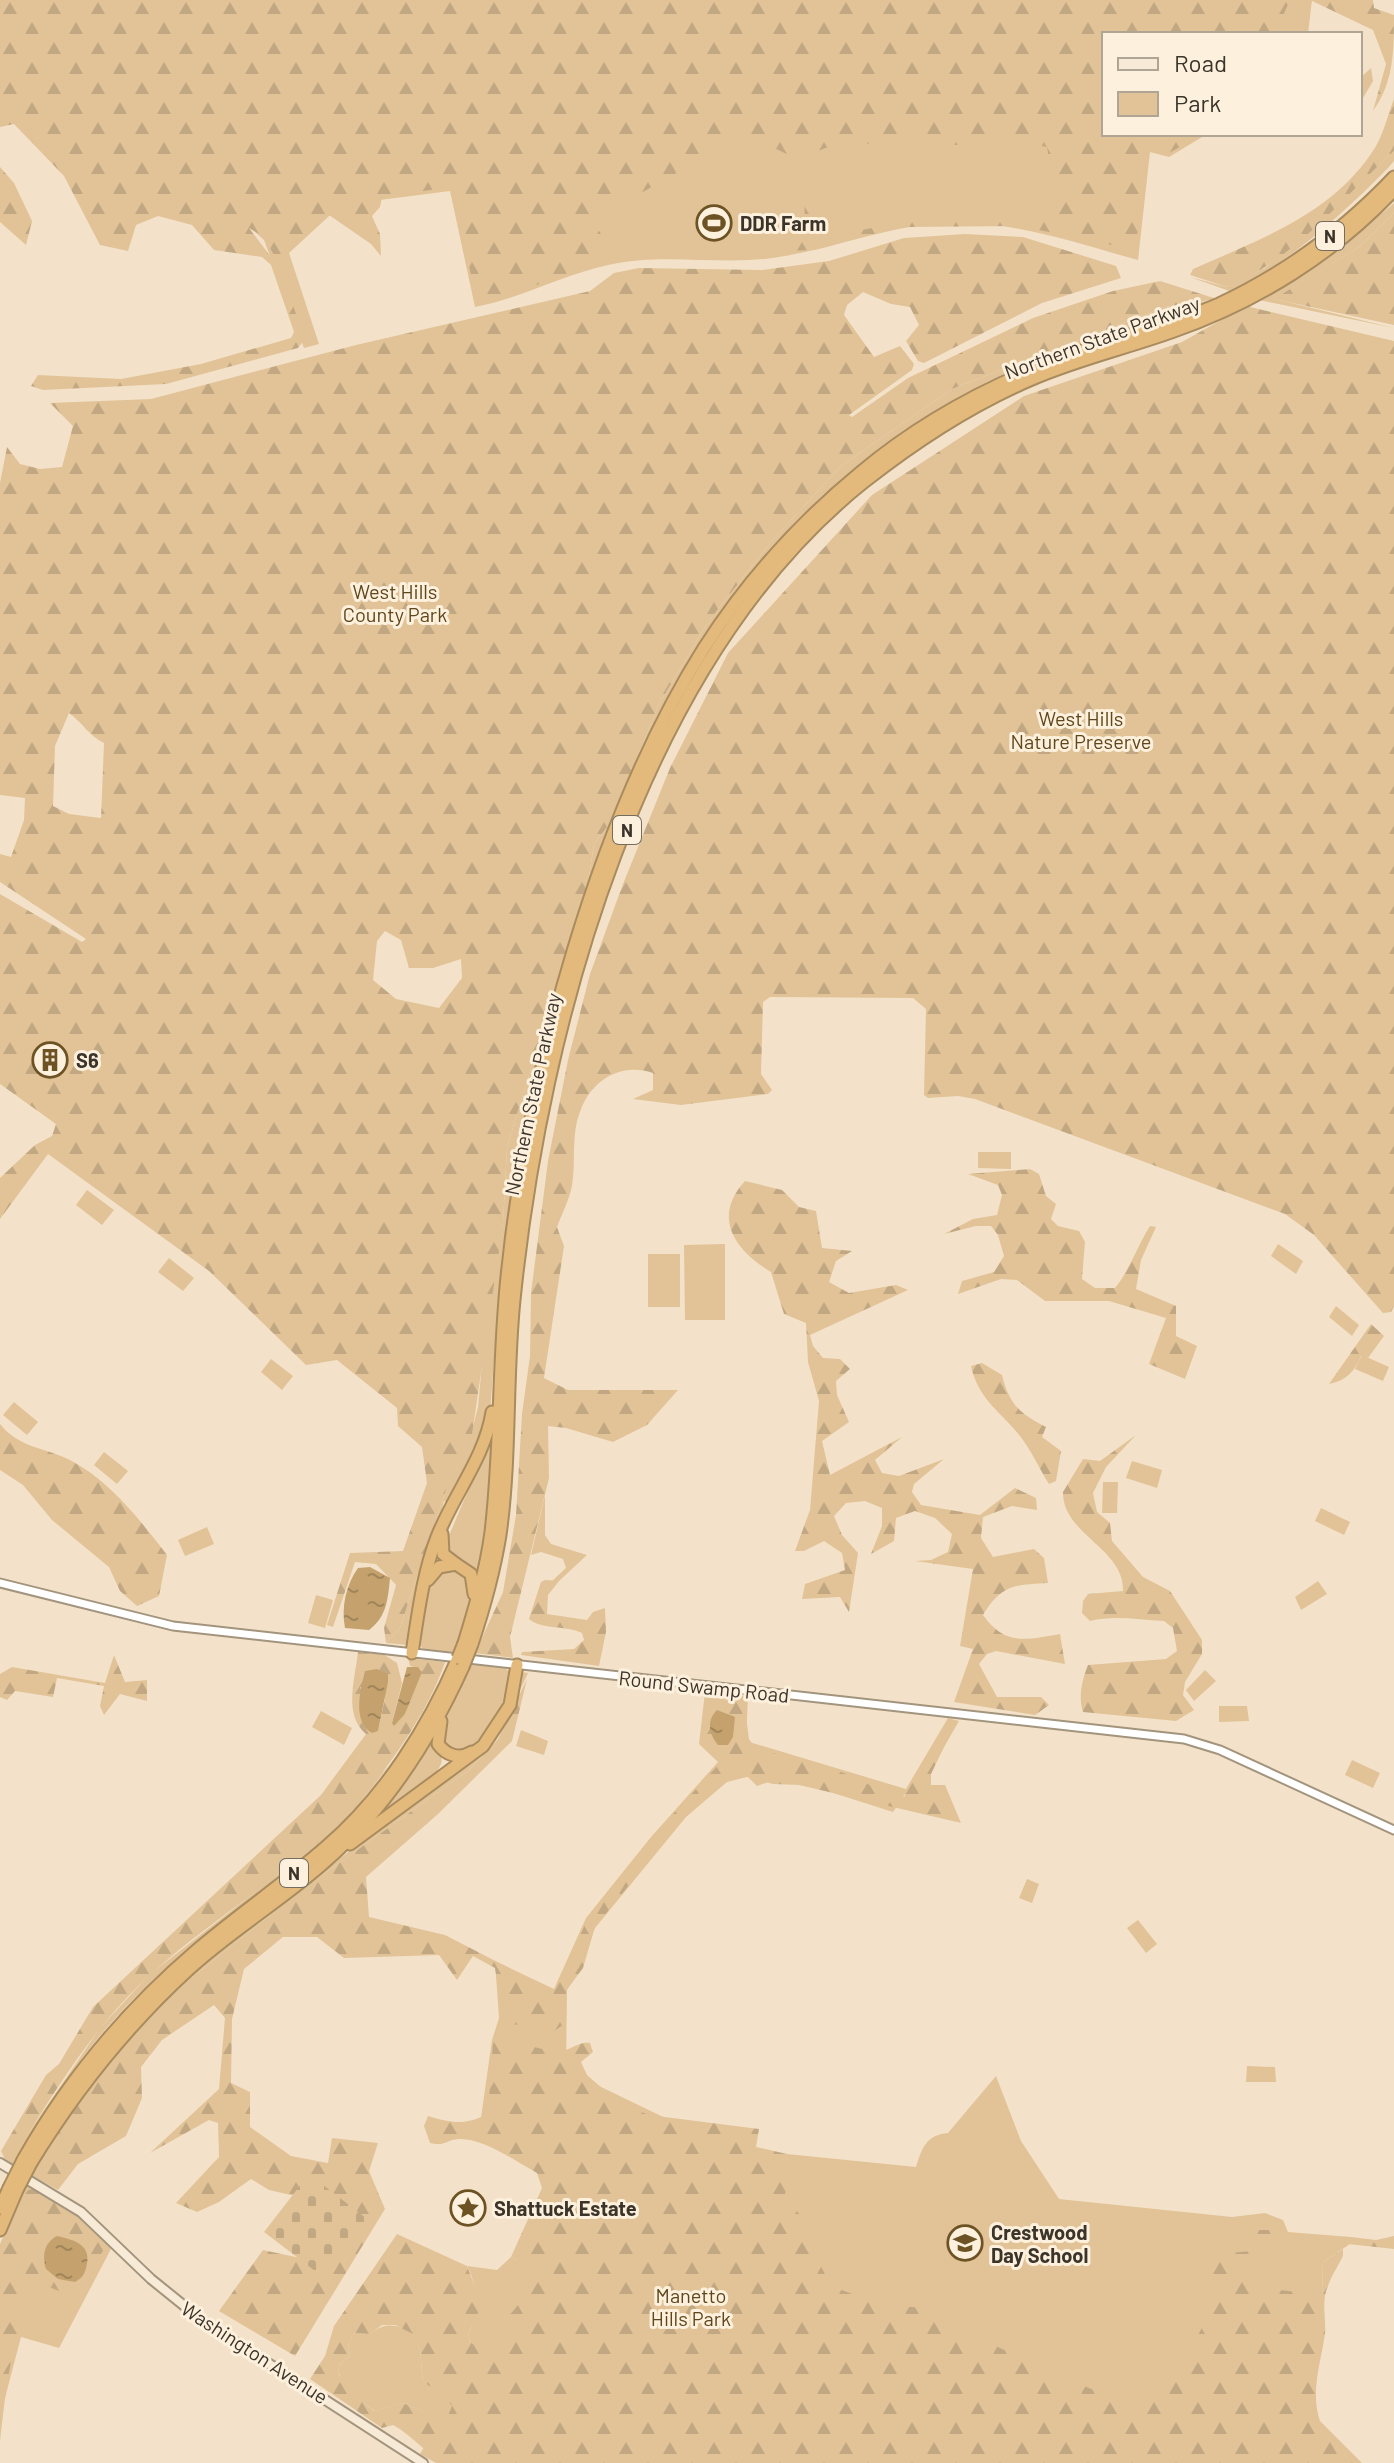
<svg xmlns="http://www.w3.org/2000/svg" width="1394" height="2463" font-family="Barlow,sans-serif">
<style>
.green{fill:#e1c397}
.forest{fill:url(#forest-firs);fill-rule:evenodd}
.cemetery{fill:url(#cemetery-stones)}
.water{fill:url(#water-ripples)}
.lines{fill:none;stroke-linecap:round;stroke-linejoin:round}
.tertiary-casing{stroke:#a3947d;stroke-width:11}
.secondary-casing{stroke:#a3947d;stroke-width:12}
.motorway-casing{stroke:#a88b5f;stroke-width:15}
.tertiary{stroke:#fff;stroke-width:7}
.secondary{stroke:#f7ead7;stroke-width:8}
.motorway{stroke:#e3ba7b;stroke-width:11}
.motorway-bridge-casing{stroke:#a88b5f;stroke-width:15;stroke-linecap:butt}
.motorway-bridge{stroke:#e3ba7b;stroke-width:11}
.labels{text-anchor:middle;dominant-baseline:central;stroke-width:6;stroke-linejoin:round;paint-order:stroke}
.shield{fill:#fdf0dc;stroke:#756c60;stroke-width:2}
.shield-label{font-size:18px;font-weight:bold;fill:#3b342b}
.poi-label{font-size:20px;font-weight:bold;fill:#3b342b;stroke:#fdf0dc;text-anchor:start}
.street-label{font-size:20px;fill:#3b342b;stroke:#fdf0dc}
.park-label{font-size:20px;fill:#5f461c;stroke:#fdf0dc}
</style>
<defs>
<pattern id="forest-firs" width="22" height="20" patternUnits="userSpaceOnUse" patternTransform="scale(2)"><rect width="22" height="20" fill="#e1c397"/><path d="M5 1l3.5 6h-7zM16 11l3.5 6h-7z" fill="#c2a882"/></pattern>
<pattern id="cemetery-stones" width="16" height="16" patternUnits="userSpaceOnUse" patternTransform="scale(2)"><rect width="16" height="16" fill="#e1c397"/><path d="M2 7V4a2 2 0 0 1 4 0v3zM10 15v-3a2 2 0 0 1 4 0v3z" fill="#c2a882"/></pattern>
<pattern id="water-ripples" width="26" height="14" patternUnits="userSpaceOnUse" patternTransform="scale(2)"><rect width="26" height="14" fill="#c5a26d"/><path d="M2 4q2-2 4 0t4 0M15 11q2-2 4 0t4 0" fill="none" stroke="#a1855a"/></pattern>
</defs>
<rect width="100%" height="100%" fill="#f3e2c9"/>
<g class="green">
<path d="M0 0H1312L1308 34H1104V134H1207L1169 157 1150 152 1138 260C1075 243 1008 219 943 223 882 227 825 252 765 259 712 264 659 253 608 265 562 275 522 298 475 307L450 191 341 205 289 253 319 344 304 348 264 240Z"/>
<path d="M1394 151V161L1388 168C1340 217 1292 259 1232 292L1190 277 1227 287 1265 268Z"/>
<path d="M1394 203V213L1359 247 1275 299 1394 328 1259 300 1349 241Z"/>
<path d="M1215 300 1039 358 987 382 832 492 824 494 775 545 705 633 665 705 611 830 513 1206 499 1292 490 1413 485 1434 450 1504 444 1501 408 1645 386 1643 400 1628 447 1487 467 1451 478 1407 486 1322 503 1223 507 1147 589 877 594 844 611 822 659 704 708 622 770 543 841 466 952 389 1165 307Z"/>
<path d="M978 1152H1011V1169L978 1168Z"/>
<path d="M87 1190 114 1210 102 1225 76 1205Z"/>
<path d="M725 1244V1320H685L684 1245Z"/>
<path d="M1278 1244 1303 1261 1296 1274 1271 1256Z"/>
<rect x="648" y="1254" width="32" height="53"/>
<path d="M169 1258 194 1278 183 1291 158 1272Z"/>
<path d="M1336 1306 1359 1325 1352 1336 1329 1317Z"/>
<path d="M1362 1355 1389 1367 1383 1381 1355 1369Z"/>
<path d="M271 1359 293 1376 282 1390 261 1372Z"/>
<path d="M14 1402 38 1422 27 1435 3 1415Z"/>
<path d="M492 1434 488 1521 478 1580 453 1560 445 1545Z"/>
<path d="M104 1452 128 1471 117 1484 94 1465Z"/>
<path d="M1132 1461 1162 1470 1157 1488 1126 1478Z"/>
<path d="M1103 1482H1118L1117 1513H1102Z"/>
<path d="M545 1495V1535L551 1544 587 1555 559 1581 551 1582 566 1568 563 1559 541 1552 531 1555Z"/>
<path d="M1321 1508 1350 1522 1344 1535 1315 1521Z"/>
<path d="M207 1527 214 1544 185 1556 178 1540Z"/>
<path d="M452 1565 469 1575C472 1602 465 1628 455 1653L423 1649 418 1643 432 1577Z"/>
<path d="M1318 1581 1327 1594 1301 1610 1295 1597Z"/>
<path d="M316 1595 333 1600 325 1628 308 1623Z"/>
<path d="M470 1663 505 1668 511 1673C507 1693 489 1756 461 1754 456 1753 448 1748 443 1745L440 1733Z"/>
<path d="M1205 1670 1216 1681 1194 1701 1186 1690Z"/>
<path d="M520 1672 528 1673 497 1739 469 1770 300 1891 199 1972 31 2174 107 2060 197 1967 480 1752Z"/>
<path d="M705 1692 748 1696 746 1741 906 1789 948 1718 959 1721 928 1775 930 1795 905 1794 893 1812 783 1777 757 1786 741 1770 686 1817 595 1928 567 1990 566 2070 785 2176 787 2154 916 2167C922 2148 926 2135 948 2133L996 2076 1021 2141 1059 2199 1232 2217 1265 2213 1283 2220 1288 2232 1351 2237 1356 2240 1323 2262 1322 2295 1294 2418 1337 2463H436L420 2454 440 2419 403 2403 375 2411C360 2400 339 2387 338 2367L350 2355 348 2346 354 2333 370 2334C387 2321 395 2325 413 2333L420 2350 423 2382 441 2392 479 2348 470 2342 468 2334C480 2314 478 2286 467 2266L497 2270 511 2257 517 2260 551 2172 478 2139 492 2040 499 2018 495 1961 554 1989 586 1918 651 1837 718 1762 699 1744Z"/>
<path d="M1219 1706H1247L1249 1721 1219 1722Z"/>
<path d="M321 1711 352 1728 344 1745 312 1727Z"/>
<path d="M521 1730 548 1741 544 1755 516 1746Z"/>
<path d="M434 1733C436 1741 444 1757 441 1764 433 1784 385 1816 367 1828Z"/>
<path d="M1352 1760 1380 1773 1373 1788 1345 1775Z"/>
<path d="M389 1765C364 1799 337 1833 305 1861 256 1903 199 1936 152 1981 97 2032 48 2098 14 2165L3 2157 11 2159 100 2028 149 1975 314 1846Z"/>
<path d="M1027 1879 1039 1884 1032 1903 1019 1898Z"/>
<path d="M1138 1920 1157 1944 1146 1953 1127 1928Z"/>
<path d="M1247 2066 1275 2067 1276 2082H1246Z"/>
<path d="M26 2183 67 2206 112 2247 59 2348 21 2337 0 2417V2244Z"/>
</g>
<g class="forest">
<path d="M0 0H1290L1278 27 1285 34H1104V134H1203L1169 153 1149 150 1136 244 1131 249 1020 226 909 227 912 222C961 215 1012 231 1058 214L1047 147 1013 141 955 145 938 134 902 146 841 142 797 159 768 145 737 139 593 220 606 243 620 253 490 303 481 302 476 297 451 187 382 197 380 207 372 216 380 234 381 256 371 244 329 215 279 258 275 257 264 237 249 228 280 269 305 339 298 348 166 384 43 390 31 386 38 375 121 379 201 364 291 338 294 332 271 265 262 257 214 250 192 225 158 216 136 225 128 251 100 245 64 176 14 124 0 127Z"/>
<path d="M1310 0H1373L1374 8 1394 15C1394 50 1394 82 1373 111L1386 64 1373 30Z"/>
<path d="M1371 68 1373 81 1360 103V78Z"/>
<path d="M1394 99V151C1342 198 1293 261 1227 287L1190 275 1193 269C1261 239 1335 213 1376 146 1384 132 1388 114 1394 99Z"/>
<path d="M0 167 14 183 32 221 26 245 0 222Z"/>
<path d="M805 193 810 196 816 229 828 236 895 224V228L815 250 782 251 784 245 796 240 804 232Z"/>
<path d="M1394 213V325L1274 299 1359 247Z"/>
<path d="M965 234 1023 237 1116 266 1121 278 1042 303 924 363 918 361 906 341 919 325 910 307 891 304 863 292 847 305 844 315 874 357 900 346 914 364 912 370 849 415 852 417 908 378 1033 318 1113 291 1160 281 1217 299 1165 307 952 389 841 466 770 543 708 622 659 704 611 822 594 844 589 877 507 1147 503 1223 470 1448 447 1487 400 1628 386 1643 384 1628 396 1585 376 1564 355 1562 333 1627 327 1625 350 1553 403 1551 427 1483 422 1447 398 1426 397 1408 337 1360 306 1365 209 1271 48 1154 0 1219V1178L35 1145 52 1136 56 1124 0 1084V894L82 942 86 939 0 882V854L11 857 24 820 25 798 0 795V483L7 447 20 464 40 469 62 467 73 426 50 403 151 399 356 345 590 291 614 273 639 268 762 270 829 261 904 238ZM69 713C82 722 90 737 104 743L101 818 69 814 53 806 55 746ZM385 931 401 940 409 968H433L461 959 462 978 439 1008 396 999 373 980 377 941Z"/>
<path d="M1246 306 1394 341V1306L1391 1312 1383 1313 1314 1235 1285 1214 975 1099 958 1096 928 1098 924 1095 926 1009 913 998 770 997 763 1002 761 1074 772 1090 768 1094 681 1105 633 1099 653 1090V1073C621 1062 591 1080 580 1112 571 1134 576 1163 572 1186 569 1200 562 1214 557 1227L564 1246 544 1378 568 1390H678L647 1425 613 1442 566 1428 548 1426 549 1478 510 1637 513 1658 475 1653 503 1592 516 1515 522 1414 530 1356 531 1293 548 1161 568 1060 590 974 623 884 670 768 728 653 872 495 1024 396 1182 342Z"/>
<path d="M1030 1169 1039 1174 1046 1196 1056 1204 1051 1219 1058 1226 1079 1231 1085 1242 1082 1279 1095 1288H1115C1128 1273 1138 1245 1150 1226L1156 1227 1141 1260 1136 1289 1176 1306V1336L1197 1346 1185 1379 1149 1364 1166 1318 1109 1301H1045L1017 1280 1001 1279 958 1294 962 1281 994 1272 1004 1256 998 1235 991 1226H976L944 1234 973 1219 997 1215 1002 1195 998 1185 968 1174Z"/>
<path d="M745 1181 782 1190 799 1207 816 1211 822 1248 852 1251 836 1261 829 1282 849 1293 896 1285 908 1290 810 1335 813 1346 823 1358 840 1359 850 1369 836 1381 837 1395 849 1422 822 1441 830 1475 902 1437 875 1460 882 1473 899 1476 944 1459 914 1484 912 1492 921 1505 980 1515 1015 1488 1036 1498 1037 1510 1012 1506 983 1517 981 1538 993 1557 1034 1549 1044 1558 1048 1583C1015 1585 1002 1584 983 1615 1005 1646 1026 1640 1060 1634L1065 1664 996 1651 987 1654 979 1664 997 1697H1041L1049 1705 1035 1715 954 1702 973 1649 960 1646 973 1569 915 1561 931 1560 948 1552 952 1534 935 1518 915 1511 896 1518 894 1541 871 1554 882 1526V1508L865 1501 846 1503 834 1516 842 1535 858 1553 849 1612 840 1597 802 1599 805 1584 845 1570 842 1553 824 1541 804 1551H795L810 1510 819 1401 808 1362 806 1323 784 1314 771 1272C736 1251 711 1218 745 1181Z"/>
<path d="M1371 1324 1384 1336 1368 1358 1361 1356C1355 1371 1346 1381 1329 1384Z"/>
<path d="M982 1363 1002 1375C1009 1404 1020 1414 1046 1427L1042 1437 1061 1451 1056 1481 1049 1484C1039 1468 1031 1450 1020 1436 1000 1411 978 1399 971 1366Z"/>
<path d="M0 1424C19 1448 44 1447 70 1460 110 1481 140 1520 167 1555L159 1596 137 1606 120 1591 109 1567 52 1520 23 1485 0 1470Z"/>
<path d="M1136 1435 1106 1467 1093 1493 1097 1512 1110 1523 1112 1541 1143 1577 1170 1591 1202 1640V1654L1185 1682 1183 1695 1194 1710 1176 1721 1083 1712C1078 1697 1082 1680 1088 1665L1166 1659 1177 1651 1173 1628 1164 1621C1139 1620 1115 1615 1090 1621L1082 1613 1083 1601 1088 1594 1123 1591C1125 1549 1062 1534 1063 1492L1083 1459 1100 1461Z"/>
<path d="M545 1580 559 1581 548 1595 547 1614 587 1620 593 1612 605 1608 606 1632 599 1666 521 1655 522 1652 574 1649 584 1640 582 1633C566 1625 542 1630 529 1619L541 1582Z"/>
<path d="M358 1652 383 1654 397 1663 402 1683 392 1723 405 1714 421 1669 410 1666 408 1658 445 1662C424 1725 363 1805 312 1848 260 1892 200 1929 150 1975 97 2023 59 2084 22 2144L11 2160 5 2159 1 2151 46 2075 59 2064 93 2007 321 1795 366 1734C343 1715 355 1679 358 1652ZM360 1687 385 1698 378 1731Z"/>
<path d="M114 1655 125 1682 147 1680V1701L120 1694 104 1715 100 1706 104 1686 57 1678 53 1697 15 1691 7 1700 0 1697V1674L12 1667 105 1683Z"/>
<path d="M527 1679 512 1741 438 1814 366 1877 369 1917 445 1935 552 1990 556 1989 587 1920 651 1838 721 1762 701 1743 707 1693 744 1701 749 1739 755 1748 844 1773 889 1794 904 1797 949 1722H956L931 1774V1785H945L961 1823 799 1785 773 1784 747 1777 723 1783 687 1814 595 1927 583 1968 566 1991 564 2024 553 2032 503 2022 495 1968 473 1956 457 1980 439 1955 344 1958 317 1937H283L244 1969 232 2019 231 2083 250 2092V2127L291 2156 328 2163 332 2138 378 2143 369 2171 385 2209 295 2356 219 2311 263 2250 319 2262 304 2198 269 2190 251 2179 219 2202 197 2212 176 2203 219 2157 218 2123 209 2120 150 2153 219 2089 225 2018 214 2005 162 2040 141 2067 142 2098 126 2136 78 2164 58 2190 30 2175 109 2060 199 1972 300 1891 469 1770 498 1739Z"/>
<path d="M499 2034C518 2040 540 2052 561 2051 572 2050 578 2041 590 2043L593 2052 581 2062 587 2075 620 2104 649 2115 759 2129 756 2147 787 2154 785 2200 817 2231 818 2261 826 2276 839 2289 887 2307H914L1053 2373 1142 2410C1162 2392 1212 2325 1211 2299 1211 2285 1199 2270 1191 2259L1198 2254C1216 2258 1235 2251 1254 2251L1244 2238 1245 2230H1269L1280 2243 1279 2252 1262 2258 1244 2273 1250 2295 1280 2290 1322 2295 1323 2262 1343 2249V2256C1337 2268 1327 2283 1325 2296 1323 2308 1326 2322 1325 2334 1321 2362 1310 2392 1320 2421L1362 2463H443C424 2452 413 2436 393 2425L382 2428 310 2379 325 2356 334 2326 397 2234 467 2266 482 2305 468 2334 470 2342C483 2351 498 2350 510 2340L502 2322C519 2307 530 2291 533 2268L511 2257 542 2188 537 2173C515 2161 485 2139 460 2139 447 2139 446 2147 430 2143L424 2126 428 2116C451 2123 467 2126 488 2113L493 2042ZM382 2325H395L413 2334 420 2350 423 2382 441 2393 452 2406 446 2421 403 2403 374 2411 351 2392 339 2375 338 2367 350 2355 348 2346 354 2333 370 2334Z"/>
<path d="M34 2189 90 2226 106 2244 82 2294 76 2298 37 2282C12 2332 6 2387 0 2442V2258L23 2198 28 2190ZM64 2238 80 2243 88 2257 75 2282 50 2275Z"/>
<path d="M1394 2236V2249L1348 2244 1355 2240 1351 2237 1376 2240Z"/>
</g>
<path class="cemetery" d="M309 2174 367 2219 323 2277 264 2232Z"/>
<g class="water">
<path d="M370 1567 390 1578C388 1598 387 1617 369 1630L345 1628C341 1607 346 1585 358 1568Z"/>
<path d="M407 1667H418L422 1672 405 1714 394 1726 392 1723Z"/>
<path d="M377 1669 388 1674V1682L378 1731 372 1733C352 1722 360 1690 365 1671Z"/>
<path d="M717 1710 735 1717 733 1737 728 1745H718C709 1734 706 1721 717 1710Z"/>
<path d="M57 2236C75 2240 93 2245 86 2268 84 2275 82 2278 75 2282L58 2279 46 2269C42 2255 44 2243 57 2236Z"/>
</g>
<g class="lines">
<defs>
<path id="tertiary" d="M0 1583 173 1626 1184 1739 1220 1750 1394 1830"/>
<path id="secondary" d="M0 2163 81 2212 151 2279 203 2321 423 2463"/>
<g id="motorway">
<path d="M442 1534 443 1554 456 1564"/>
<path d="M428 1580 439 1567 456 1564 471 1574 474 1594"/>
<path d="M464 1643C475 1607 486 1570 491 1532 501 1448 498 1362 507 1277 527 1078 597 818 704 648 747 581 800 522 861 472 929 415 1009 375 1093 347 1135 332 1178 322 1219 304 1285 273 1344 230 1394 177"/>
<path d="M472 1644C484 1608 494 1572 500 1535 511 1458 506 1378 514 1300 542 1025 639 661 864 482 916 441 971 405 1032 379 1078 359 1127 348 1174 331 1257 302 1334 254 1394 190"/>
<path d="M412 1653C418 1614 423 1573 437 1537 454 1494 485 1457 492 1412"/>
<path d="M441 1721 438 1744C446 1755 459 1760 472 1752"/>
<path d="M350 1844 483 1746 510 1705 517 1665"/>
<path d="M23 2160C68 2080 128 2009 197 1950 239 1914 285 1883 326 1847 384 1797 428 1728 458 1658"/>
<path d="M31 2163C75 2091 126 2027 188 1970 231 1930 283 1900 327 1860 387 1807 430 1740 463 1667"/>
<path d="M0 2208 9 2188"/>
<path d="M0 2230 17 2190"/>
</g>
</defs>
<use href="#tertiary" class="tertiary-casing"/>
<use href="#secondary" class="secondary-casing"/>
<use href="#motorway" class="motorway-casing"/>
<use href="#tertiary" class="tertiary"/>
<use href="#secondary" class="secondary"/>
<use href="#motorway" class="motorway"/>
<defs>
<g id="motorway-bridge">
<path d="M458 1658 464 1643"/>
<path d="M463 1667 472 1644"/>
<path d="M9 2188 23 2160"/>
<path d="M17 2190 31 2163"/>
</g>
</defs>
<use href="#motorway-bridge" class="motorway-bridge-casing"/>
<use href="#motorway-bridge" class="motorway-bridge"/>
</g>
<defs>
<symbol id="stadium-ring" viewBox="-11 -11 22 22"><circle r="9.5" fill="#fdf0dc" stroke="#6d5224" stroke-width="1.5"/><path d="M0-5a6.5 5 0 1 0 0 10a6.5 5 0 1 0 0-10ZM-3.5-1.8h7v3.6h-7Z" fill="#6d5224"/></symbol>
<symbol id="building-ring" viewBox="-11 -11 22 22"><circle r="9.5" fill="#fdf0dc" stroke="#6d5224" stroke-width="1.5"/><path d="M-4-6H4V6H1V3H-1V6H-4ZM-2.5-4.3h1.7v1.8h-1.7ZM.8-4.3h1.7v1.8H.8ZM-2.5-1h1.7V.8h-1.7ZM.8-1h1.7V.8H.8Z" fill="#6d5224"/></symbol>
<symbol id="sight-ring" viewBox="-11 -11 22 22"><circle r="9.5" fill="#fdf0dc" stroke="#6d5224" stroke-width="1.5"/><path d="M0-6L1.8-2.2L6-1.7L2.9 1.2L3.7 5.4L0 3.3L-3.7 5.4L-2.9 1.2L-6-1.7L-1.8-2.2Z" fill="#6d5224"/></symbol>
<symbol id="school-ring" viewBox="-11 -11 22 22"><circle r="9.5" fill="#fdf0dc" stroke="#6d5224" stroke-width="1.5"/><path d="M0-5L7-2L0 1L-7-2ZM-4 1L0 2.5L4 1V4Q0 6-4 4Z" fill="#6d5224"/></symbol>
</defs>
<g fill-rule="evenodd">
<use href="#stadium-ring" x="694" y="203" width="40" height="40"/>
<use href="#building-ring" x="30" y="1040" width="40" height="40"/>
<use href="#sight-ring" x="448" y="2188" width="40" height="40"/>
<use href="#school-ring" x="945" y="2223" width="40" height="40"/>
</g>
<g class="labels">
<g class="shield">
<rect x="1316" y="222" width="28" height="28" rx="6"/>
<rect x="613" y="816" width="28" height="28" rx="6"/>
<rect x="280" y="1859" width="28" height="28" rx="6"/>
</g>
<g class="shield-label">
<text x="1330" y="236">N</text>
<text x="627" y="830">N</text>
<text x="294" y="1873">N</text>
</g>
<g class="poi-label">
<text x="740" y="223">DDR Farm</text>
<text x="76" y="1060">S6</text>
<text x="494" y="2208">Shattuck Estate</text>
<text x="991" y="2232">Crestwood<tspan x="991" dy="23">Day School</tspan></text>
</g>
<g class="street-label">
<text transform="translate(1102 337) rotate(-20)">Northern State Parkway</text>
<text transform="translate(532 1094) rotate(-78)">Northern State Parkway</text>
<text transform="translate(704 1686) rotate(6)">Round Swamp Road</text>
<text transform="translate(255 2352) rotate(33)">Washington Avenue</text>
</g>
<g class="park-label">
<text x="395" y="591">West Hills<tspan x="395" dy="23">County Park</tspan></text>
<text x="1081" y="718">West Hills<tspan x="1081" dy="23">Nature Preserve</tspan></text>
<text x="691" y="2295">Manetto<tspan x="691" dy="23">Hills Park</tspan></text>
</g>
</g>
<rect x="1102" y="32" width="260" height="104" fill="#fdf0dc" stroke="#afa595" stroke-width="2"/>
<rect x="1118" y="58" width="40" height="12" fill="#f7ead7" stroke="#afa595" stroke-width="2"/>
<text x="1174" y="72" font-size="24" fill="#3b342b">Road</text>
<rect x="1118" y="92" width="40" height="24" fill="#e1c397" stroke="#afa595" stroke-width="2"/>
<text x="1174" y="112" font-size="24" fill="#3b342b">Park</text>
</svg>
